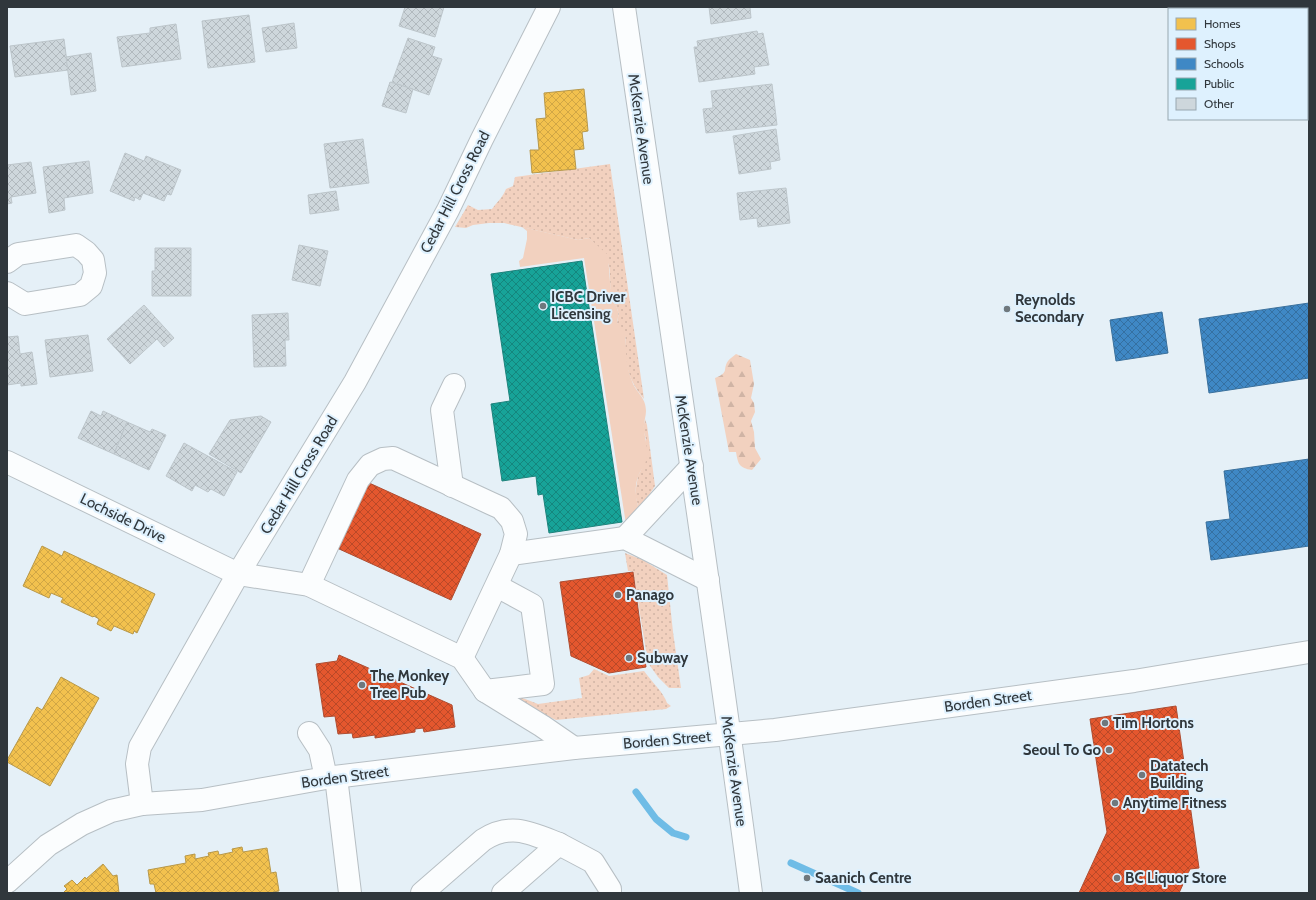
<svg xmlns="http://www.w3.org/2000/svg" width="1316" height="900" font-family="Cabin,sans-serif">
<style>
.grass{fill:url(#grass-dots)}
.forest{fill:url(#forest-firs)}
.garden{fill:#f2d1bf}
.homes{fill:url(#homes-cross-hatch);stroke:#b89849}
.shops{fill:url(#shops-cross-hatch);stroke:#ae4d32}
.schools{fill:url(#schools-cross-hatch);stroke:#3a709c}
.public{fill:url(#public-cross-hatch);stroke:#1e837c}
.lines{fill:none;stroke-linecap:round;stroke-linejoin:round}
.stream{stroke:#6fbce6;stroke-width:7}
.building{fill:url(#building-cross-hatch);stroke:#bdc6cb}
.minor-casing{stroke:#b7bfc4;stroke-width:24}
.major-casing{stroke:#b7bfc4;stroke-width:24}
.minor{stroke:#fbfdfe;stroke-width:22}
.major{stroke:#fbfdfe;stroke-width:22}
.poi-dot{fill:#6f787d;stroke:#def1fe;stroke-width:1.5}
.labels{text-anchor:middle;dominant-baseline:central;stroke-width:4;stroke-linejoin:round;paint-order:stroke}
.street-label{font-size:15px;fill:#30373c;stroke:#def1fe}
.poi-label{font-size:15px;font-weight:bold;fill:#30373c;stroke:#def1fe;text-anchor:start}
</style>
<defs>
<pattern id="grass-dots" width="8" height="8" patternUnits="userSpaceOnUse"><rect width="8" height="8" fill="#f2d1bf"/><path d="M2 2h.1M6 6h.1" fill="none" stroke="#d0b4a5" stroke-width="1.8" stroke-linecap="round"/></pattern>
<pattern id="forest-firs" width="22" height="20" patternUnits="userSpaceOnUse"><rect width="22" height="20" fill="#f2d1bf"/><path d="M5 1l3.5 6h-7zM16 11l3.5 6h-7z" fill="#d0b4a5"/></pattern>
<pattern id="homes-cross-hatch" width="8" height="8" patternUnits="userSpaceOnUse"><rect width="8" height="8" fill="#f2c14e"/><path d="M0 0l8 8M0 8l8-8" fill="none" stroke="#d0a645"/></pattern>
<pattern id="shops-cross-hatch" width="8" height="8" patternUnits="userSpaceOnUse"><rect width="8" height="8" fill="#e4572e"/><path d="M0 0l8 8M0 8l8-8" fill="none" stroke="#b94928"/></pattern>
<pattern id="schools-cross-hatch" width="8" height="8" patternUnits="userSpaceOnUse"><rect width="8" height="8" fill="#3f88c5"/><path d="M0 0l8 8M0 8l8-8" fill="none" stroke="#3570a1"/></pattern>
<pattern id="public-cross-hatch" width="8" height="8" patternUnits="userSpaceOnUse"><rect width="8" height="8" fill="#17a398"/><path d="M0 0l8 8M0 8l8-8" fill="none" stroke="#15867d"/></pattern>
<pattern id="building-cross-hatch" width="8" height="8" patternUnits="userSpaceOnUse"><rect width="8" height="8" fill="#ced7dc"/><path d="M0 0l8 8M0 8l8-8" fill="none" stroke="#b1b9be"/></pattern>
</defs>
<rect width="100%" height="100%" fill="#e5f0f7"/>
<g class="grass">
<path d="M610 164 644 399C631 384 626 369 625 349 625 345 626 340 625 336 625 332 619 326 617 323 621 306 615 310 612 297 609 287 611 276 609 266 607 257 595 244 589 238L578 240 504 223H489L473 225 466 228 455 227 468 205 478 210 492 209C497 202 503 197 506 189L513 186 515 177Z"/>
<path d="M645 419 647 425 655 486 639 510 636 498V488L638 476 642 468 646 439 643 429Z"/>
<path d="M625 553 643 560 667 575 673 632 681 688H669L658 677 648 663 633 571H628Z"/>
<path d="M594 669 609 676 644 671C651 681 664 693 667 703L671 706 666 709 556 720 512 700 520 697 538 704 582 698 579 678 589 675Z"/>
</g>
<path class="forest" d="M736 354 750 360 754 384 751 398 754 403 755 412 751 421 754 432 755 448 761 459 752 470C739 468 738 464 736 452H729L715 378C730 372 722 370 728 361 730 358 734 356 736 354Z"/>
<path class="garden" d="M522 227 578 240 589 238 607 254C610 268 609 282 612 296 614 309 621 305 617 323L625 330C626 347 625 364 632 381 636 393 646 397 646 411 646 417 643 424 644 430 645 439 648 448 647 457 646 465 640 470 638 477 634 488 636 499 639 510L626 524 584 258 520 267 519 261 523 258 527 239V231Z"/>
<g class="homes">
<path d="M584 89 588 131 582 132 584 149 574 150 576 169 532 173 530 150H539L536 119 546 118 544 93Z"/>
<path d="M42 546 62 556 64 551 155 594 137 633 134 631 133 634 114 626 111 631 97 624 99 619 94 616 93 617 61 602 63 598 51 593 49 598 23 586Z"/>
<path d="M61 677 99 698 50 786 7 762V760L37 707 42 710Z"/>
<path d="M242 847 243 852 267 848 271 873 276 872 279 891 273 892V893H156L154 884H150L148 870 186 863 185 856 195 854V859L209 856 208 853 218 851 219 855 233 852 232 849Z"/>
<path d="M103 864 113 876 117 875 119 893H63L67 889 64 886 72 880 77 885 85 877 86 879Z"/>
</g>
<g class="shops">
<path d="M367 482 481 534 451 600 337 548Z"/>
<path d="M633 572 646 667 609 673 571 656 560 582Z"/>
<path d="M339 655 452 705 455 727 424 732 423 728 415 729V732L375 738V735L353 738 352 733 338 734 335 716 324 717 316 664 337 661Z"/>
<path d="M1176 706 1199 868 1190 869 1179 893H1079L1107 832 1090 719Z"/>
</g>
<g class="schools">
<path d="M1309 303V378L1209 393 1199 319Z"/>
<path d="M1162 312 1168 353 1116 361 1110 320Z"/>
<path d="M1309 459V546L1211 560 1206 522 1230 519 1224 471Z"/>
</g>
<path class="public" d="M582 261 622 522 549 533 543 494 538 495 536 476 502 481 491 404 510 401 491 274Z"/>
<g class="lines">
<g class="stream">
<path d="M636 792 656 819 673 833 686 837"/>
<path d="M791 863 858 893"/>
</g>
</g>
<g class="building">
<path d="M405 7H444L435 37 399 26Z"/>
<path d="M709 7H750L751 18 711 24Z"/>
<path d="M249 15 255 62 208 68 202 21Z"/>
<path d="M294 23 297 48 266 52 262 28Z"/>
<path d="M176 24 181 59 122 67 117 37 150 33V28Z"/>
<path d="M757 31 758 34 763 33 769 65 754 67 755 74 699 82 694 47H698L697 41Z"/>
<path d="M408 38 435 47 432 56 442 59 429 95 392 82Z"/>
<path d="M64 39 68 70 15 77 10 46Z"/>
<path d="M91 53 96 91 71 95 66 57Z"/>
<path d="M390 82 413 89 406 113 382 106Z"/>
<path d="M772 84 777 125 706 133 703 109 713 108 711 91Z"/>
<path d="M776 129 780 160 770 162 771 169 739 174 733 136Z"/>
<path d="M363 139 369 183 330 188 324 144Z"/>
<path d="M125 153 144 161 146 156 181 170 171 195 167 194 164 201 143 193 140 200 135 197 134 201 110 191Z"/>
<path d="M89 161 93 193 64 198 65 210 49 213 43 167Z"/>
<path d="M31 162 36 193 11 197 12 203 7 204V165Z"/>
<path d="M786 188 790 223 758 227 757 218 740 220 737 193Z"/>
<path d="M336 191 339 210 310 214 308 195Z"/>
<path d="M299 245 328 251 320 286 292 280Z"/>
<path d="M155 248H191V296H152V271H155Z"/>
<path d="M144 305 174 338 164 347 157 339 130 364 107 339Z"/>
<path d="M288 313 289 340H285L286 366 254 367 252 315Z"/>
<path d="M88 335 93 371 50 377 45 340Z"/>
<path d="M18 336 20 354 32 352 37 384 21 386V383L7 385V337Z"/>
<path d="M91 411 101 416 103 411 127 422 114 454 78 438Z"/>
<path d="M261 416 271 422 241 473 209 454 230 420Z"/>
<path d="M127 422 150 432 152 429 166 435 149 470 114 454Z"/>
<path d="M184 443 237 472 224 496 211 489 208 492 195 485 192 491 166 476Z"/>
</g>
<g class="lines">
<defs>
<g id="minor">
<path d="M7 262 18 254 76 245 86 252 93 260 95 273 91 286 80 295 25 304 7 293"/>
<path d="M7 462 238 574 309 585 462 658 485 691 542 726 574 748"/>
<path d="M452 486 442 410 454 385"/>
<path d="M625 538 692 466"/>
<path d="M511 554 625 538 708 580"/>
<path d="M309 585 358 480 370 465 383 459 393 458 490 503 501 508 512 521 516 534 511 554 462 658"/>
<path d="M485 691 543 684 532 605 497 586"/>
<path d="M309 733 320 750 326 778"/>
<path d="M336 777 350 893"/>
<path d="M142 804 137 764 140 747 238 574 355 382 448 210 482 139 549 7"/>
<path d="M7 882 48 845 82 824 111 811 142 804 202 800 326 778 574 748 775 730 1134 681 1309 652"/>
<path d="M422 893 483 840C511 822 531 833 559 844"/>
<path d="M503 893 559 844 593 862 610 889V893"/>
</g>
<path id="major" d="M624 7C667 302 712 597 751 893"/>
</defs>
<use href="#minor" class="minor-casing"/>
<use href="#major" class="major-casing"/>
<use href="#minor" class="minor"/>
<use href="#major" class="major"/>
</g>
<g class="poi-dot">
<circle cx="543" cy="306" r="4"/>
<circle cx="1007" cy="309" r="4"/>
<circle cx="618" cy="595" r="4"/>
<circle cx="629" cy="658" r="4"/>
<circle cx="362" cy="685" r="4"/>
<circle cx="1105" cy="723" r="4"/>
<circle cx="1109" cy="750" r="4"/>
<circle cx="1142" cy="775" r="4"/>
<circle cx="1115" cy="803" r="4"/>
<circle cx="807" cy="878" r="4"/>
<circle cx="1117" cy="878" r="4"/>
</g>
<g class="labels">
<g class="street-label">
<text transform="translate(641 129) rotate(82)">McKenzie Avenue</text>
<text transform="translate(455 192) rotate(-63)">Cedar Hill Cross Road</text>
<text transform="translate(689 450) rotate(81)">McKenzie Avenue</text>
<text transform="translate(299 475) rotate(-59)">Cedar Hill Cross Road</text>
<text transform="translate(123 518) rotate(26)">Lochside Drive</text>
<text transform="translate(988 701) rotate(-8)">Borden Street</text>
<text transform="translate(667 740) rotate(-5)">Borden Street</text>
<text transform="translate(734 771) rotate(82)">McKenzie Avenue</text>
<text transform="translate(345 777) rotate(-8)">Borden Street</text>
</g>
<g class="poi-label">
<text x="551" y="297">ICBC Driver<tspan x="551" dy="17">Licensing</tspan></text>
<text x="1015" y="300">Reynolds<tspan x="1015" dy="17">Secondary</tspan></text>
<text x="626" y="595">Panago</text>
<text x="637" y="658">Subway</text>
<text x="370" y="676">The Monkey<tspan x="370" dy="17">Tree Pub</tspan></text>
<text x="1113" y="723">Tim Hortons</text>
<text x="1101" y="750" text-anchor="end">Seoul To Go</text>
<text x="1150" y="766">Datatech<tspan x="1150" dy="17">Building</tspan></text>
<text x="1123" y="803">Anytime Fitness</text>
<text x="815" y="878">Saanich Centre</text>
<text x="1125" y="878">BC Liquor Store</text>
</g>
</g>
<rect width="1316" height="900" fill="none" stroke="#30373c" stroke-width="16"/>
<rect x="1168" y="8" width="140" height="112" fill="#def1fe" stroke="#98a7b0"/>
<rect x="1176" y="18" width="20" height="12" fill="#f2c14e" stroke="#98a7b0"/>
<text x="1204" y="28" font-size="12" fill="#30373c">Homes</text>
<rect x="1176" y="38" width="20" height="12" fill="#e4572e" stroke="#98a7b0"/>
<text x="1204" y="48" font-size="12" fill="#30373c">Shops</text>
<rect x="1176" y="58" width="20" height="12" fill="#3f88c5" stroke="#98a7b0"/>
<text x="1204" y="68" font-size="12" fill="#30373c">Schools</text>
<rect x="1176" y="78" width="20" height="12" fill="#17a398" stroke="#98a7b0"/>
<text x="1204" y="88" font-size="12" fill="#30373c">Public</text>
<rect x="1176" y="98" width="20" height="12" fill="#ced7dc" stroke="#98a7b0"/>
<text x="1204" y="108" font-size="12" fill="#30373c">Other</text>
</svg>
